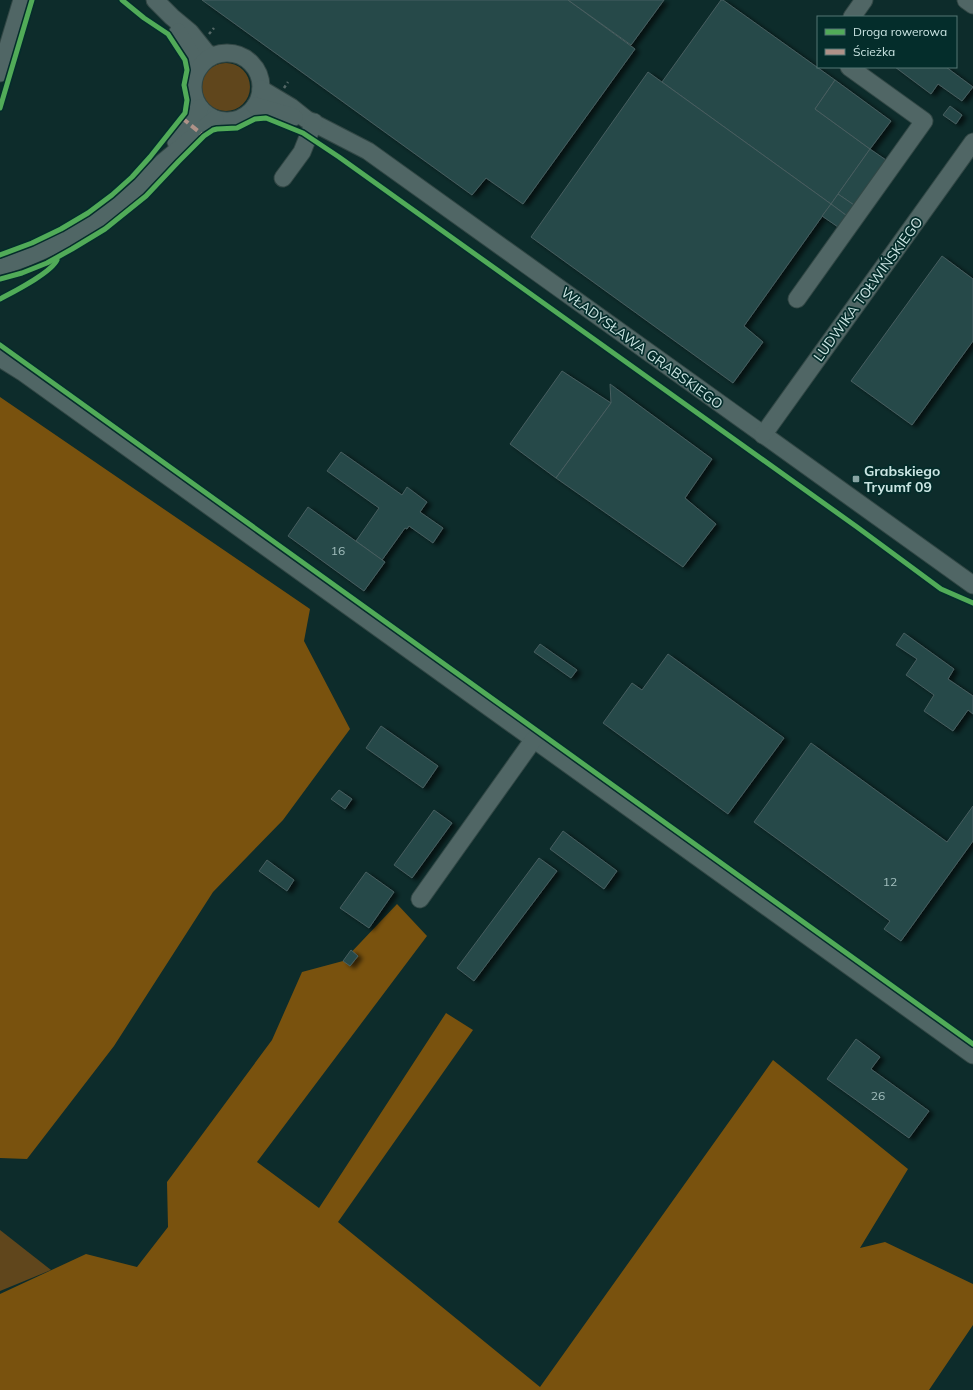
<svg xmlns="http://www.w3.org/2000/svg" width="973" height="1390" font-family="Mulish,sans-serif">
<style>
.green{fill:#60461c}
.forest{fill:#79520e}
.building{fill:#27484a;stroke:#475e5f;filter:url(#shadow)}
.lines{fill:none;stroke-linecap:round;stroke-linejoin:round}
.minor-casing{stroke:#324745;stroke-width:19}
.path{stroke:#546766;stroke-width:2.5;stroke-dasharray:3 3;stroke-linecap:butt}
.minor{stroke:#506665;stroke-width:17}
.quiet{stroke:#af9288;stroke-width:4;stroke-dasharray:8 4;stroke-linecap:butt}
.cycleway-casing{stroke:#042d2b;stroke-width:8}
.cycleway{stroke:#51ab58;stroke-width:5}
.poi-dot{fill:#88a4a3;stroke:#042d2b;stroke-width:1.5}
.labels{text-anchor:middle;dominant-baseline:central;stroke-width:3.5;stroke-linejoin:round;paint-order:stroke}
.number-label{font-size:12px;fill:#a2bebd}
.street-label{font-size:14px;fill:#cbe5e3;stroke:#042d2b}
.poi-label{font-size:14px;font-weight:bold;fill:#cbe5e3;stroke:#042d2b;text-anchor:start}
</style>
<defs>
<filter id="shadow"><feDropShadow dx="4.5" dy="2.5" stdDeviation="2" flood-color="#0009"/></filter>
</defs>
<rect width="100%" height="100%" fill="#0d2c2b"/>
<g class="green">
<circle cx="226" cy="87" r="24"/>
<path d="M0 1230 51 1270 0 1291Z"/>
</g>
<g class="forest">
<path d="M0 397 310 609 304 641 350 729 283 820 213 892 114 1046 27 1159 0 1158Z"/>
<path d="M397 904 427 936 257 1162 319 1208 446 1013 473 1030 338 1222 540 1387 773 1060 908 1169 860 1248 885 1242 973 1284V1325L929 1390H0V1294L86 1254 137 1267 168 1227 167 1182 272 1040 302 972 343 961Z"/>
</g>
<g class="building">
<path d="M202 0H568L635 49 523 204 486 178 472 195Z"/>
<path d="M568 0H664L631 45Z"/>
<path d="M721 0H723L835 80 815 109 870 149 831 204 662 82Z"/>
<path d="M895 67H946L973 87 962 101 938 84 931 94Z"/>
<path d="M648 72 831 204 744 326 763 342 733 383 531 237Z"/>
<path d="M835 80 891 121 870 149 815 109Z"/>
<path d="M950 106 962 115 956 124 943 115Z"/>
<path d="M870 149 886 160 854 205 838 194Z"/>
<path d="M838 194 854 205 846 215 831 204Z"/>
<path d="M831 204 847 216 838 227 822 216Z"/>
<path d="M942 256 973 279V341L912 425 851 381Z"/>
<path d="M562 371 611 403 556 478 510 444Z"/>
<path d="M610 384 712 459 685 498 716 524 683 567 556 478 611 403Z"/>
<path d="M341 452 402 495 407 487 427 502 420 512 443 528 433 543 409 526 407 529 405 528 382 560 356 541 379 508 327 471Z"/>
<path d="M308 507 385 562 364 591 288 536Z"/>
<path d="M904 633 954 669 948 679 973 696V714L968 710 953 731 924 711 934 695 906 675 917 659 896 645Z"/>
<path d="M540 644 577 670 571 678 534 652Z"/>
<path d="M668 654 784 738 728 814 603 723 632 683 642 690Z"/>
<path d="M381 726 438 766 423 788 366 748Z"/>
<path d="M811 743 947 842 973 806V841L901 941 884 929 890 921 754 822Z"/>
<path d="M339 790 352 799 345 809 331 799Z"/>
<path d="M434 810 452 823 412 878 394 865Z"/>
<path d="M563 831 617 871 604 889 550 849Z"/>
<path d="M539 858 557 871 474 981 457 968Z"/>
<path d="M267 860 294 880 287 891 259 871Z"/>
<path d="M366 872 394 892 369 928 340 908Z"/>
<path d="M351 950 358 956 350 966 343 961Z"/>
<path d="M856 1039 880 1057 871 1069 929 1111 909 1138 827 1079Z"/>
</g>
<g class="lines">
<defs>
<g id="minor">
<path d="M155 0 172 17 190 32 206 52 212 56"/>
<path d="M966 0 973 5"/>
<path d="M852 17 864 0"/>
<path d="M178 32 199 68"/>
<circle cx="227" cy="87" r="34"/>
<path d="M0 73 22 0"/>
<path d="M261 89 291 107 306 119 368 151 973 585"/>
<path d="M255 106 263 108 294 117"/>
<path d="M176 142 196 115 200 108"/>
<path d="M283 178 302 152 314 122"/>
<path d="M0 267 28 257 55 245 86 228 112 210 141 184 163 162 215 119"/>
<path d="M797 299 924 121 849 67"/>
<path d="M0 358 24 373 973 1055"/>
<path d="M763 435 973 142"/>
<path d="M420 899 534 739"/>
</g>
</defs>
<use href="#minor" class="minor-casing"/>
<g class="path">
<path d="M209 34 214 28"/>
<path d="M284 88 288 82"/>
</g>
<use href="#minor" class="minor"/>
<path class="quiet" d="M182 118 204 136"/>
<defs>
<g id="cycleway">
<path d="M0 108 32 0"/>
<path d="M0 255 32 243 61 229 88 213 112 195 132 177 150 157 185 113 187 100 184 85 187 70 185 60 168 34 144 18 122 0"/>
<path d="M0 279 22 273 47 263 72 249 105 229 146 196 179 161 204 136 213 130 217 129 237 128 255 119 266 118 303 133 339 157 857 527 941 589 973 603"/>
<path d="M0 299C13 292 51 273 57 260"/>
<path d="M0 345 973 1044"/>
</g>
</defs>
<use href="#cycleway" class="cycleway-casing"/>
<use href="#cycleway" class="cycleway"/>
</g>
<rect class="poi-dot" x="852" y="475" width="8" height="8" rx="2"/>
<g class="labels">
<g class="number-label">
<text x="338" y="550">16</text>
<text x="890" y="881">12</text>
<text x="878" y="1095">26</text>
</g>
<g class="street-label">
<text transform="translate(868 289) rotate(-54)">LUDWIKA TOŁWIŃSKIEGO</text>
<text transform="translate(642 348) rotate(36)">WŁADYSŁAWA GRABSKIEGO</text>
</g>
<g class="poi-label">
<text x="864" y="471">Grabskiego<tspan x="864" dy="16">Tryumf 09</tspan></text>
</g>
</g>
<rect x="817" y="16" width="140" height="52" fill="#042d2b" stroke="#547775"/>
<rect x="825" y="29" width="20" height="6" fill="#51ab58" stroke="#547775"/>
<text x="853" y="36" font-size="12" fill="#cbe5e3">Droga rowerowa</text>
<rect x="825" y="49" width="20" height="6" fill="#af9288" stroke="#547775"/>
<text x="853" y="56" font-size="12" fill="#cbe5e3">Ścieżka</text>
</svg>
